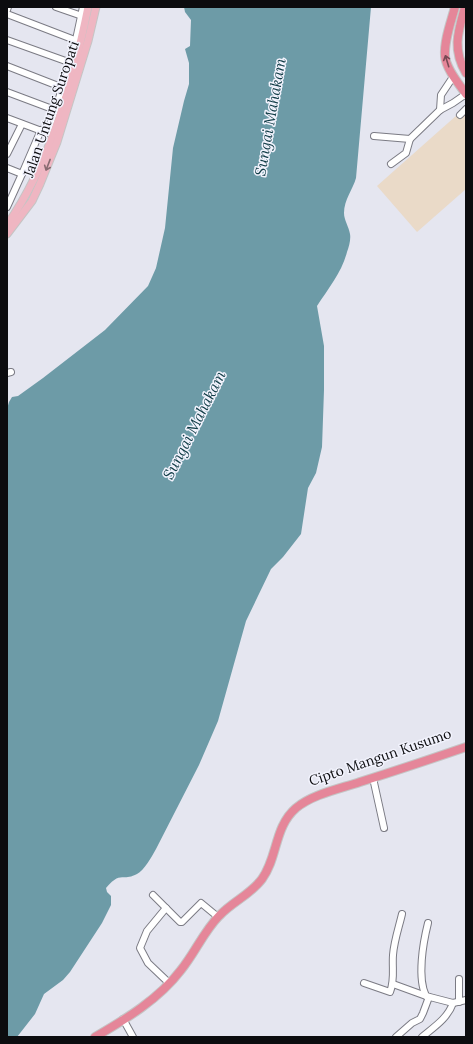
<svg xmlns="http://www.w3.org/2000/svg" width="473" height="1044" font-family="Lora,serif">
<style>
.industrial{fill:#eadac8}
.water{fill:#6d9ba7}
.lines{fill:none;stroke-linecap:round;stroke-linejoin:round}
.minor-casing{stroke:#7b7b84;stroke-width:8}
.major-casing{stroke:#c5c5c5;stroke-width:9}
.highway-casing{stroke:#c5c5c5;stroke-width:10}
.minor{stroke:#fff;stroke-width:6}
.major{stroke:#efb6c2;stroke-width:7}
.highway{stroke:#e58699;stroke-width:8}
.oneway{stroke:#784954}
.oneway2{stroke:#896a71}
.labels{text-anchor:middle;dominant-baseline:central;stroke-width:3;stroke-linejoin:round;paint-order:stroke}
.street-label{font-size:14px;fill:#0c0c0f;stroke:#f2f3fd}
.water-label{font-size:15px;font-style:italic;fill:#103c46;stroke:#f2f3fd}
</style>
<rect width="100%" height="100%" fill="#e5e6f0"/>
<path class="industrial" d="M466 107V189L417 232 377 186Z"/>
<path class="water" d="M184 7H371L356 178C353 189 344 200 344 213 344 220 349 227 350 234 351 239 349 247 347 252 342 272 328 289 317 306L324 346V390L322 447 316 473 308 488 301 534 283 557 271 569 246 621 218 721 199 765 156 849C152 856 144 871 137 874 122 882 121 870 106 888L107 892 111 896V905L102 923 70 972 63 980 44 994 35 1014 17 1037H7V409L9 402 12 397 18 396 43 378 105 330 148 286 156 268 165 228 173 148 184 101 189 84V63L185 49 190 46 191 20 185 12Z"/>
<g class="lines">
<defs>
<g id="minor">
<path d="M56 7 82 16"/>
<path d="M7 10 8 7"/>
<path d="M7 14 80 42"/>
<path d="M7 40 74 64"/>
<path d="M7 66 66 89"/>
<path d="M7 92 55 110"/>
<path d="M440 110 441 95 453 77"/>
<path d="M460 115 466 109"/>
<path d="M7 118 47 133 71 63 83 7"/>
<path d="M374 136 410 139 406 153 391 164"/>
<path d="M410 139 440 110 453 103 466 94"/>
<path d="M7 154 22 124"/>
<path d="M7 168 22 174 7 207"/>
<path d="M22 174 41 130"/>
<path d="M7 373 11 372"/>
<path d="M373 778 384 828"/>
<path d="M153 895 180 922H182L201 903 218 917"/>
<path d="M166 908 147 931 140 948 148 963 169 983"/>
<path d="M459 979V1002"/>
<path d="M364 983 390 992C395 980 392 968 393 955 394 941 399 927 402 914"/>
<path d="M393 984 426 996 453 1003 466 1000"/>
<path d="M426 996C417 978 423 943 428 923"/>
<path d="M123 1019 133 1037"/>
<path d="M396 1037 412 1023 420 1019 423 1013 429 997"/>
<path d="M422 1037C434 1027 448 1018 453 1003"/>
</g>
<g id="major">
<path d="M7 225C51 162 73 81 88 7"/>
<path d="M7 234 32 201 40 184 57 142 88 41 96 7"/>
</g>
<g id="highway">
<path d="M455 7C451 22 444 40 445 56 446 69 459 84 466 94"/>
<path d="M465 7C458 32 452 49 466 73"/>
<path d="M95 1037C126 1019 159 999 181 970 195 953 204 931 219 916 233 901 250 895 262 879 278 857 274 827 296 808 313 794 339 789 360 782 395 771 431 759 466 747"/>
</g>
</defs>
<use href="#minor" class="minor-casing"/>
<use href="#major" class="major-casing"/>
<use href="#highway" class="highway-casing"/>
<use href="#minor" class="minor"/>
<use href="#major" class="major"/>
<use href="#highway" class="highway"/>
</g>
<defs><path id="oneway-shaft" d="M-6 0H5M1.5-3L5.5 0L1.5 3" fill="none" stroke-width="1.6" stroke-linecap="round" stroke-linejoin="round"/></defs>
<use class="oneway" href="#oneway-shaft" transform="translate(447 61) rotate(-107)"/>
<use class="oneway2" href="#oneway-shaft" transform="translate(48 165) rotate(111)"/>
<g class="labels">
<g class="street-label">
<text transform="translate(51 109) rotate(-71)">Jalan Untung Suropati</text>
<text transform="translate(380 757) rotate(-19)">Cipto Mangun Kusumo</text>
</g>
<g class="water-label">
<text transform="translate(270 117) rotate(-80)">Sungai Mahakam</text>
<text transform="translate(194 425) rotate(-63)">Sungai Mahakam</text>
</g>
</g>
<rect width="473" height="1044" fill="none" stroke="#0c0c0f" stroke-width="16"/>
</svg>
